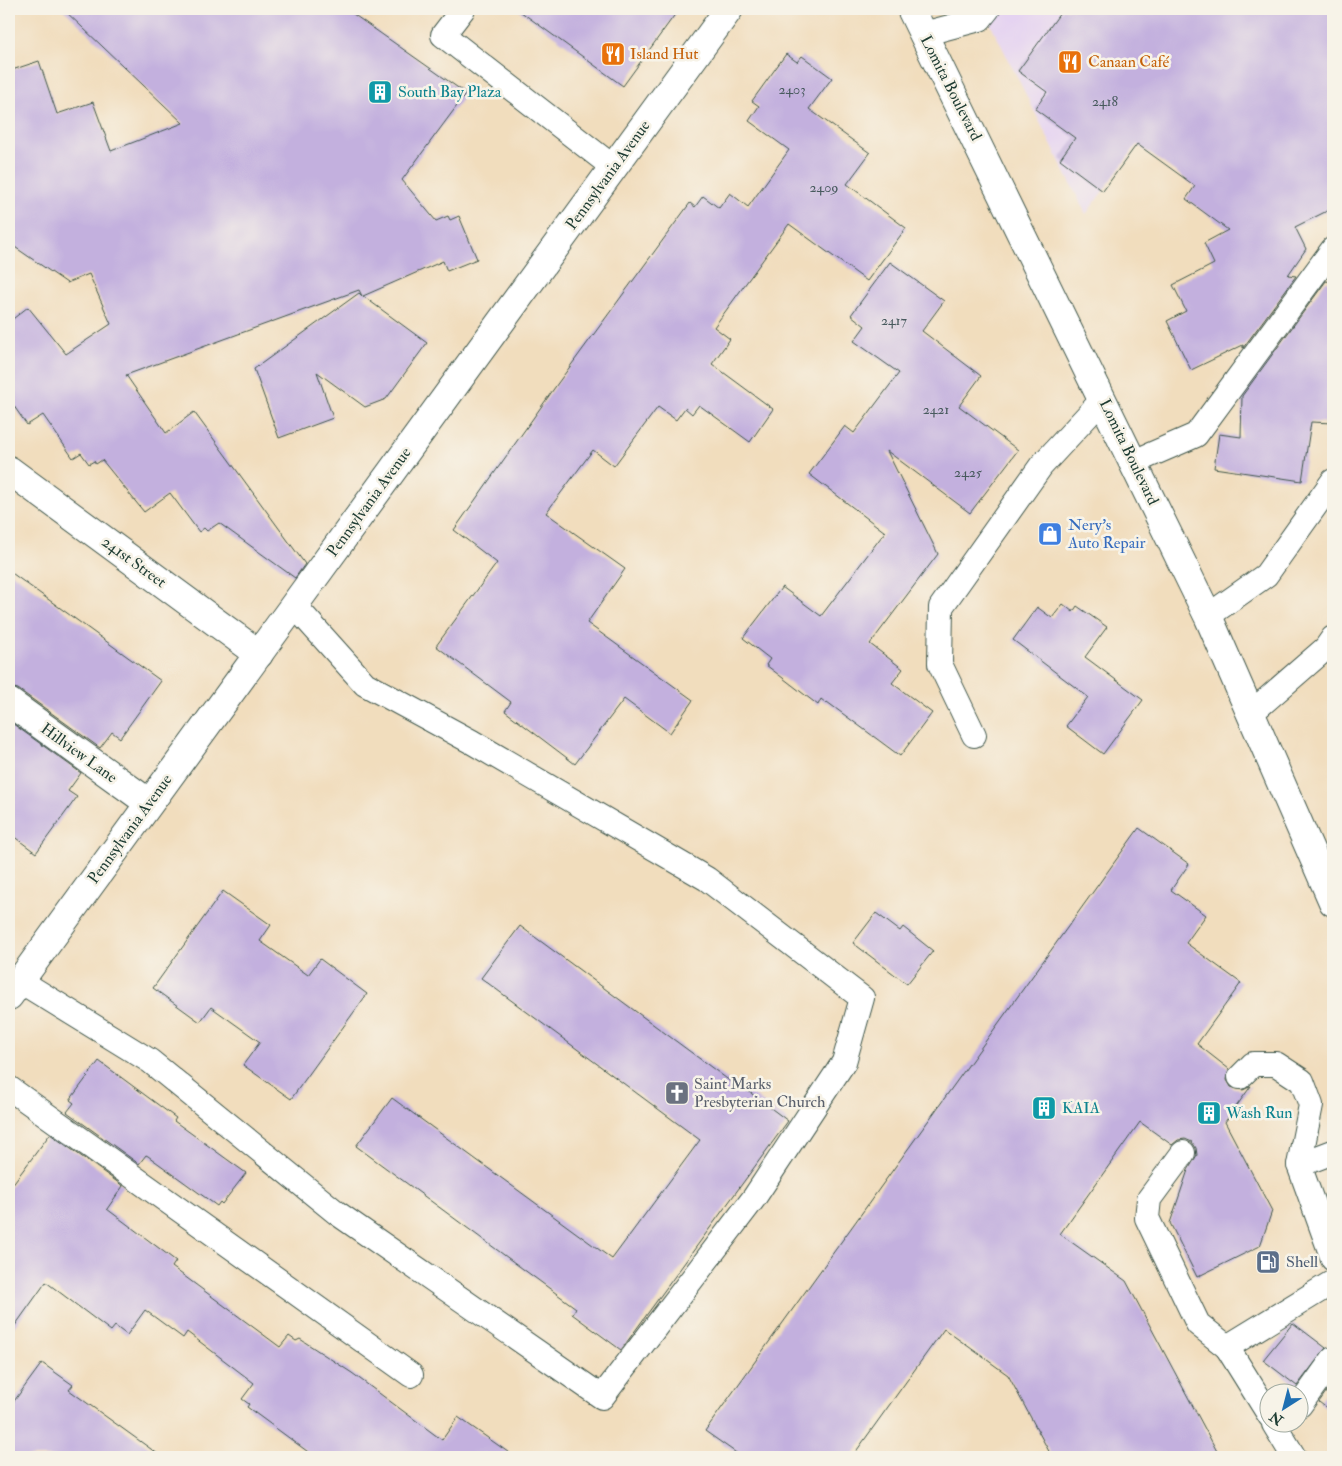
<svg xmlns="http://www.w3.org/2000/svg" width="1342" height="1466" font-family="'IM FELL Double Pica',serif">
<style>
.built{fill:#e5d3f1}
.building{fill:#c3b0de}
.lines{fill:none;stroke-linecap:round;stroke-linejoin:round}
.service-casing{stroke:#3e5549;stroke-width:26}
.minor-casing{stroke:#3e5549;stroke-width:30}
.tertiary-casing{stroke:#3e5549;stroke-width:30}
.secondary-casing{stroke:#3e5549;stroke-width:30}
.service{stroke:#fff;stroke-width:24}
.minor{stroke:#fff;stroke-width:28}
.tertiary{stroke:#fff;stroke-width:28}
.secondary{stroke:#fff;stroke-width:28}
.labels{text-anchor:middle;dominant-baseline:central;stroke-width:5;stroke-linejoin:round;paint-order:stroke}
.number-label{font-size:14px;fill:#485a5e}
.food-label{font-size:16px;fill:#c56008;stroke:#f7f3e8;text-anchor:start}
.street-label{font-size:16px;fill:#1f3d34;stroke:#f7f3e8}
.culture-label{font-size:16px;fill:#0d838f;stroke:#f7f3e8;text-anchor:start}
.shop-label{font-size:16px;fill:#366cbe;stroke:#f7f3e8;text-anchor:start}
.worship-label{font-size:16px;fill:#5b616d;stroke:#f7f3e8;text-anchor:start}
.service-label{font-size:16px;fill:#4e5e75;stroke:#f7f3e8;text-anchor:start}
</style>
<rect width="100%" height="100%" fill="#f7f3e8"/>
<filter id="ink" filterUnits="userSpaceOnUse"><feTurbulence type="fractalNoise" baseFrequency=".02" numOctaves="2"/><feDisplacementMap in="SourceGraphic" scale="10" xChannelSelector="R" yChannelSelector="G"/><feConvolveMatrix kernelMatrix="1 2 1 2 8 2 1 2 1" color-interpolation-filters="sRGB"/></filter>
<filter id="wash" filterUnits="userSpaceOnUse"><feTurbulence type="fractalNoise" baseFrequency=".0096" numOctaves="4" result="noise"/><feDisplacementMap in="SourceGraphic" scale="20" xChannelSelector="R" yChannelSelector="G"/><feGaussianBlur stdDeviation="1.12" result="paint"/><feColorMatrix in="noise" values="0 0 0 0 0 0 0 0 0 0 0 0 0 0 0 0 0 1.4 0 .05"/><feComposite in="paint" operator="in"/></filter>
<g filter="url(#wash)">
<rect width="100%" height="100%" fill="#f1ddbd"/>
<path class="built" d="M983 9H1237L1086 214Z"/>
<g id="blocks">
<g class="building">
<path d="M63 9H346L464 92 465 95 402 180 436 221 448 216 450 220 459 216 477 259 447 271 443 261 363 296 427 343 386 399 365 407 317 372 333 418 279 438 254 369 359 293 362 296 359 290 126 375 166 433 194 412 305 564 295 578 219 523 207 531 204 528 199 532 170 493 144 512 102 460 96 464 94 461 89 464 81 453 73 458 43 415 27 425 9 399V322L28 307 66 354 111 324 89 274 67 283 9 243V71L39 61 57 114 93 102 111 151 183 123Z"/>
<path d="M517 9H679L623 86Z"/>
<path d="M1063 9H1333V208L1295 227 1306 249 1288 275 1296 276 1243 348V345L1191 370 1167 321 1186 311 1173 285 1214 264 1204 243 1228 230 1186 199 1195 186 1137 144 1103 191 1060 159 1075 138 1035 109 1047 92 1018 71Z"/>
<path d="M786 54 797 62 802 56 832 78 809 109 870 153 847 184 906 228 867 281 789 224 714 327 730 339 712 364 773 409 750 442 699 405 692 414 685 408 676 420 658 407 614 466 593 450 546 513 625 569 587 623 693 700 670 733 624 699 575 764 505 711 511 702 436 646 497 563 454 530 558 383 690 203 695 207 703 196 719 208 730 193 748 207 789 150 749 121 759 106 752 101Z"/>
<path d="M890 262 944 301 922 331 981 376 959 406 1018 450 970 513 887 451 938 554 870 644 903 669 892 683 932 713 900 756 827 702 826 703 821 699 818 705 766 665 770 659 743 638 782 587 821 616 885 532 809 474 845 426 854 433 899 373 854 341 865 326 851 315Z"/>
<path d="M1326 281 1333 282V423L1311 422 1302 481 1214 468 1219 434 1241 437 1242 396Z"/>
<path d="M9 571 161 681 120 738 112 732 100 748 18 689 9 687Z"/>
<path d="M1063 604 1073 612 1077 606 1107 627 1085 657 1143 700 1103 754 1066 726 1088 697 1013 640 1037 607 1052 618Z"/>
<path d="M9 721 81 773 68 791 77 797 36 853 9 833Z"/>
<path d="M1139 828 1189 864 1171 890 1206 915 1186 943 1241 983 1197 1044 1229 1069 1227 1080 1231 1087 1243 1090 1251 1086 1225 1122 1272 1211 1260 1246 1197 1277 1170 1223 1188 1170 1197 1155 1196 1148 1192 1142 1185 1139 1178 1140 1172 1145 1140 1122 1060 1234 1126 1281 1220 1457H1052L1008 1375 944 1329 852 1457H742L705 1431Z"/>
<path d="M223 891 271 925 260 941 308 975 320 959 367 994 291 1099 243 1065 260 1042 211 1007 200 1022 153 988Z"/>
<path d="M876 913 900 931 903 927 933 951 907 984 853 943Z"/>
<path d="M520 926 738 1087 740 1085 788 1121 621 1350 572 1314 576 1308 356 1146 392 1098 612 1259 700 1140 481 978Z"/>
<path d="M99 1061 176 1118 174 1121 246 1173 222 1204 220 1202 217 1206 148 1156 146 1155 139 1164 67 1112 74 1103 70 1100Z"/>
<path d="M50 1134 123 1186 107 1209 176 1261 172 1267 280 1347 289 1336 296 1341 300 1339 352 1373 442 1440 458 1417 515 1457H315L247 1407 249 1404 242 1399 254 1383 187 1332 183 1338 145 1310 127 1335 115 1326 111 1331 46 1282 9 1334V1189Z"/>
<path d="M1293 1323 1326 1348 1297 1386 1263 1360Z"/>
<path d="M42 1363 73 1385 69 1390 162 1457H9V1408Z"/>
<path d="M1333 1382V1413L1319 1402Z"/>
</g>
</g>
</g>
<g filter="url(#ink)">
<use href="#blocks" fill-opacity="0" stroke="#3e5549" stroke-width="1"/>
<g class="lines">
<defs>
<g id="service">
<path d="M463 9 443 35 613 167"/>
<path d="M923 34 980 19 988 9"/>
<path d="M1134 462 1196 435 1333 249"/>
<path d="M1208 616 1266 575 1333 481"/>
<path d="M1250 714 1326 648 1333 638"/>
<path d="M974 735 940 664 941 607 1041 466 1103 399"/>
<path d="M20 981 150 1061 337 1213 602 1397 754 1198 844 1062 862 998 707 879 472 742 365 684 294 605"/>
<path d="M1240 1077 1253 1064H1276L1302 1081 1311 1105 1299 1165"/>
<path d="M9 1088 411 1375"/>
<path d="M1333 1152 1299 1165 1333 1259"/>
<path d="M1183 1153 1149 1199 1147 1218 1198 1324 1227 1347"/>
<path d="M1300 1405 1333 1359"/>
<path d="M1270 1416 1227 1347 1333 1282"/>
<path d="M1274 1424 1294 1457"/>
</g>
<g id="minor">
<path d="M9 470 259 654"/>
<path d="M9 702 149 803"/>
</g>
<path id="tertiary" d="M9 996 729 9"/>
<path id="secondary" d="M911 9 1208 616 1333 902"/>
</defs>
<use href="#service" class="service-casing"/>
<use href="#minor" class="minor-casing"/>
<use href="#tertiary" class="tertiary-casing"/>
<use href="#secondary" class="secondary-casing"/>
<use href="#service" class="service"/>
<use href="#minor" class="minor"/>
<use href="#tertiary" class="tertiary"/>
<use href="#secondary" class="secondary"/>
</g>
</g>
<defs>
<symbol id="restaurant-square" viewBox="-11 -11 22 22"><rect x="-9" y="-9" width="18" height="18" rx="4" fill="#e8710a" stroke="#f7f3e8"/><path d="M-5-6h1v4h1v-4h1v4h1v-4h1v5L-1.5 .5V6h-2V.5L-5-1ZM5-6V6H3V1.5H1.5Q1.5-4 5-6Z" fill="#fff"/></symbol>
<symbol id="building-square" viewBox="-11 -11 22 22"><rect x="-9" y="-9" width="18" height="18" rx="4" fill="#0f9aa8" stroke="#f7f3e8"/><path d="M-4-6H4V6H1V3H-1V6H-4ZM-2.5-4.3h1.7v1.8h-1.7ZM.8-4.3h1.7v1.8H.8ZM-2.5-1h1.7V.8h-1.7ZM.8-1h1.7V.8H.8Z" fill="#fff"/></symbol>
<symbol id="shop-square" viewBox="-11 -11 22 22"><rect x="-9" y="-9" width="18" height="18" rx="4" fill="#3f7fe0" stroke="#f7f3e8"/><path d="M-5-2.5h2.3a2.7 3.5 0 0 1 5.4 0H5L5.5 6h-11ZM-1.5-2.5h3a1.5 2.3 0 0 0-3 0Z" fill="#fff"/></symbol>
<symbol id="church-square" viewBox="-11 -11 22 22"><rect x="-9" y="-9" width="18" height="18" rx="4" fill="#6b7280" stroke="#f7f3e8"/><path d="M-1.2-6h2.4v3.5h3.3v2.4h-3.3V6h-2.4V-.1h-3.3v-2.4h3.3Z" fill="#fff"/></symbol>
<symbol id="fuel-square" viewBox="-11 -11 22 22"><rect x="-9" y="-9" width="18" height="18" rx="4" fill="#5c6f8a" stroke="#f7f3e8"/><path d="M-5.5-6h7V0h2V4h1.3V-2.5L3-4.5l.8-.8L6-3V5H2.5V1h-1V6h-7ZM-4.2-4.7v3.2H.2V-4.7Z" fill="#fff"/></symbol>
</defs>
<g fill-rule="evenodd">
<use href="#restaurant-square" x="599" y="40" width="28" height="28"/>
<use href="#restaurant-square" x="1056" y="48" width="28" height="28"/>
<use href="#building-square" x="366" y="78" width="28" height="28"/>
<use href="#shop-square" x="1036" y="520" width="28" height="28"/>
<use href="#church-square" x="663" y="1079" width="28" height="28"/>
<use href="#building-square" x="1030" y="1094" width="28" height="28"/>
<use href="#building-square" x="1195" y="1099" width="28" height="28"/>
<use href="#fuel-square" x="1254" y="1248" width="28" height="28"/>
</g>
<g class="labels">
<g class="number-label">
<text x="792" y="89">2403</text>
<text x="1105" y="101">2418</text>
<text x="824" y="187">2409</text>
<text x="894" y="320">2417</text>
<text x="936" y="409">2421</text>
<text x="968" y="472">2425</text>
</g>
<g class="food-label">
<text x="630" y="54">Island Hut</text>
<text x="1088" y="62">Canaan Café</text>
</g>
<g class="street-label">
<text transform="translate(951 88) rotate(63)">Lomita Boulevard</text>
<text transform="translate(608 175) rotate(-54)">Pennsylvania Avenue</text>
<text transform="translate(1129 452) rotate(64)">Lomita Boulevard</text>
<text transform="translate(369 502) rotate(-54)">Pennsylvania Avenue</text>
<text transform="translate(134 562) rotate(36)">241st Street</text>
<text transform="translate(79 753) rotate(36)">Hillview Lane</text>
<text transform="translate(130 829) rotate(-54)">Pennsylvania Avenue</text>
</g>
<g class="culture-label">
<text x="398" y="92">South Bay Plaza</text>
<text x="1062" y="1108">KAIA</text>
<text x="1226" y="1113">Wash Run</text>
</g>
<g class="shop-label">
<text x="1068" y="525">Nery's<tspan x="1068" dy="18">Auto Repair</tspan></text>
</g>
<g class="worship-label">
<text x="694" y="1084">Saint Marks<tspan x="694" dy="18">Presbyterian Church</tspan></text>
</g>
<g class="service-label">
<text x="1286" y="1262">Shell</text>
</g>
</g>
<rect width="1342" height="1466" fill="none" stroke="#f7f3e8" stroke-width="30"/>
<g transform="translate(1284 1408) rotate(216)"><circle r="24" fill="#f7f3e8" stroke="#a1aaa0"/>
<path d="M0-4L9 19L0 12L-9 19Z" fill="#1f6fb2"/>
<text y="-8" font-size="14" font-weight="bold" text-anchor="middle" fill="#1f3d34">N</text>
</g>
</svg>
